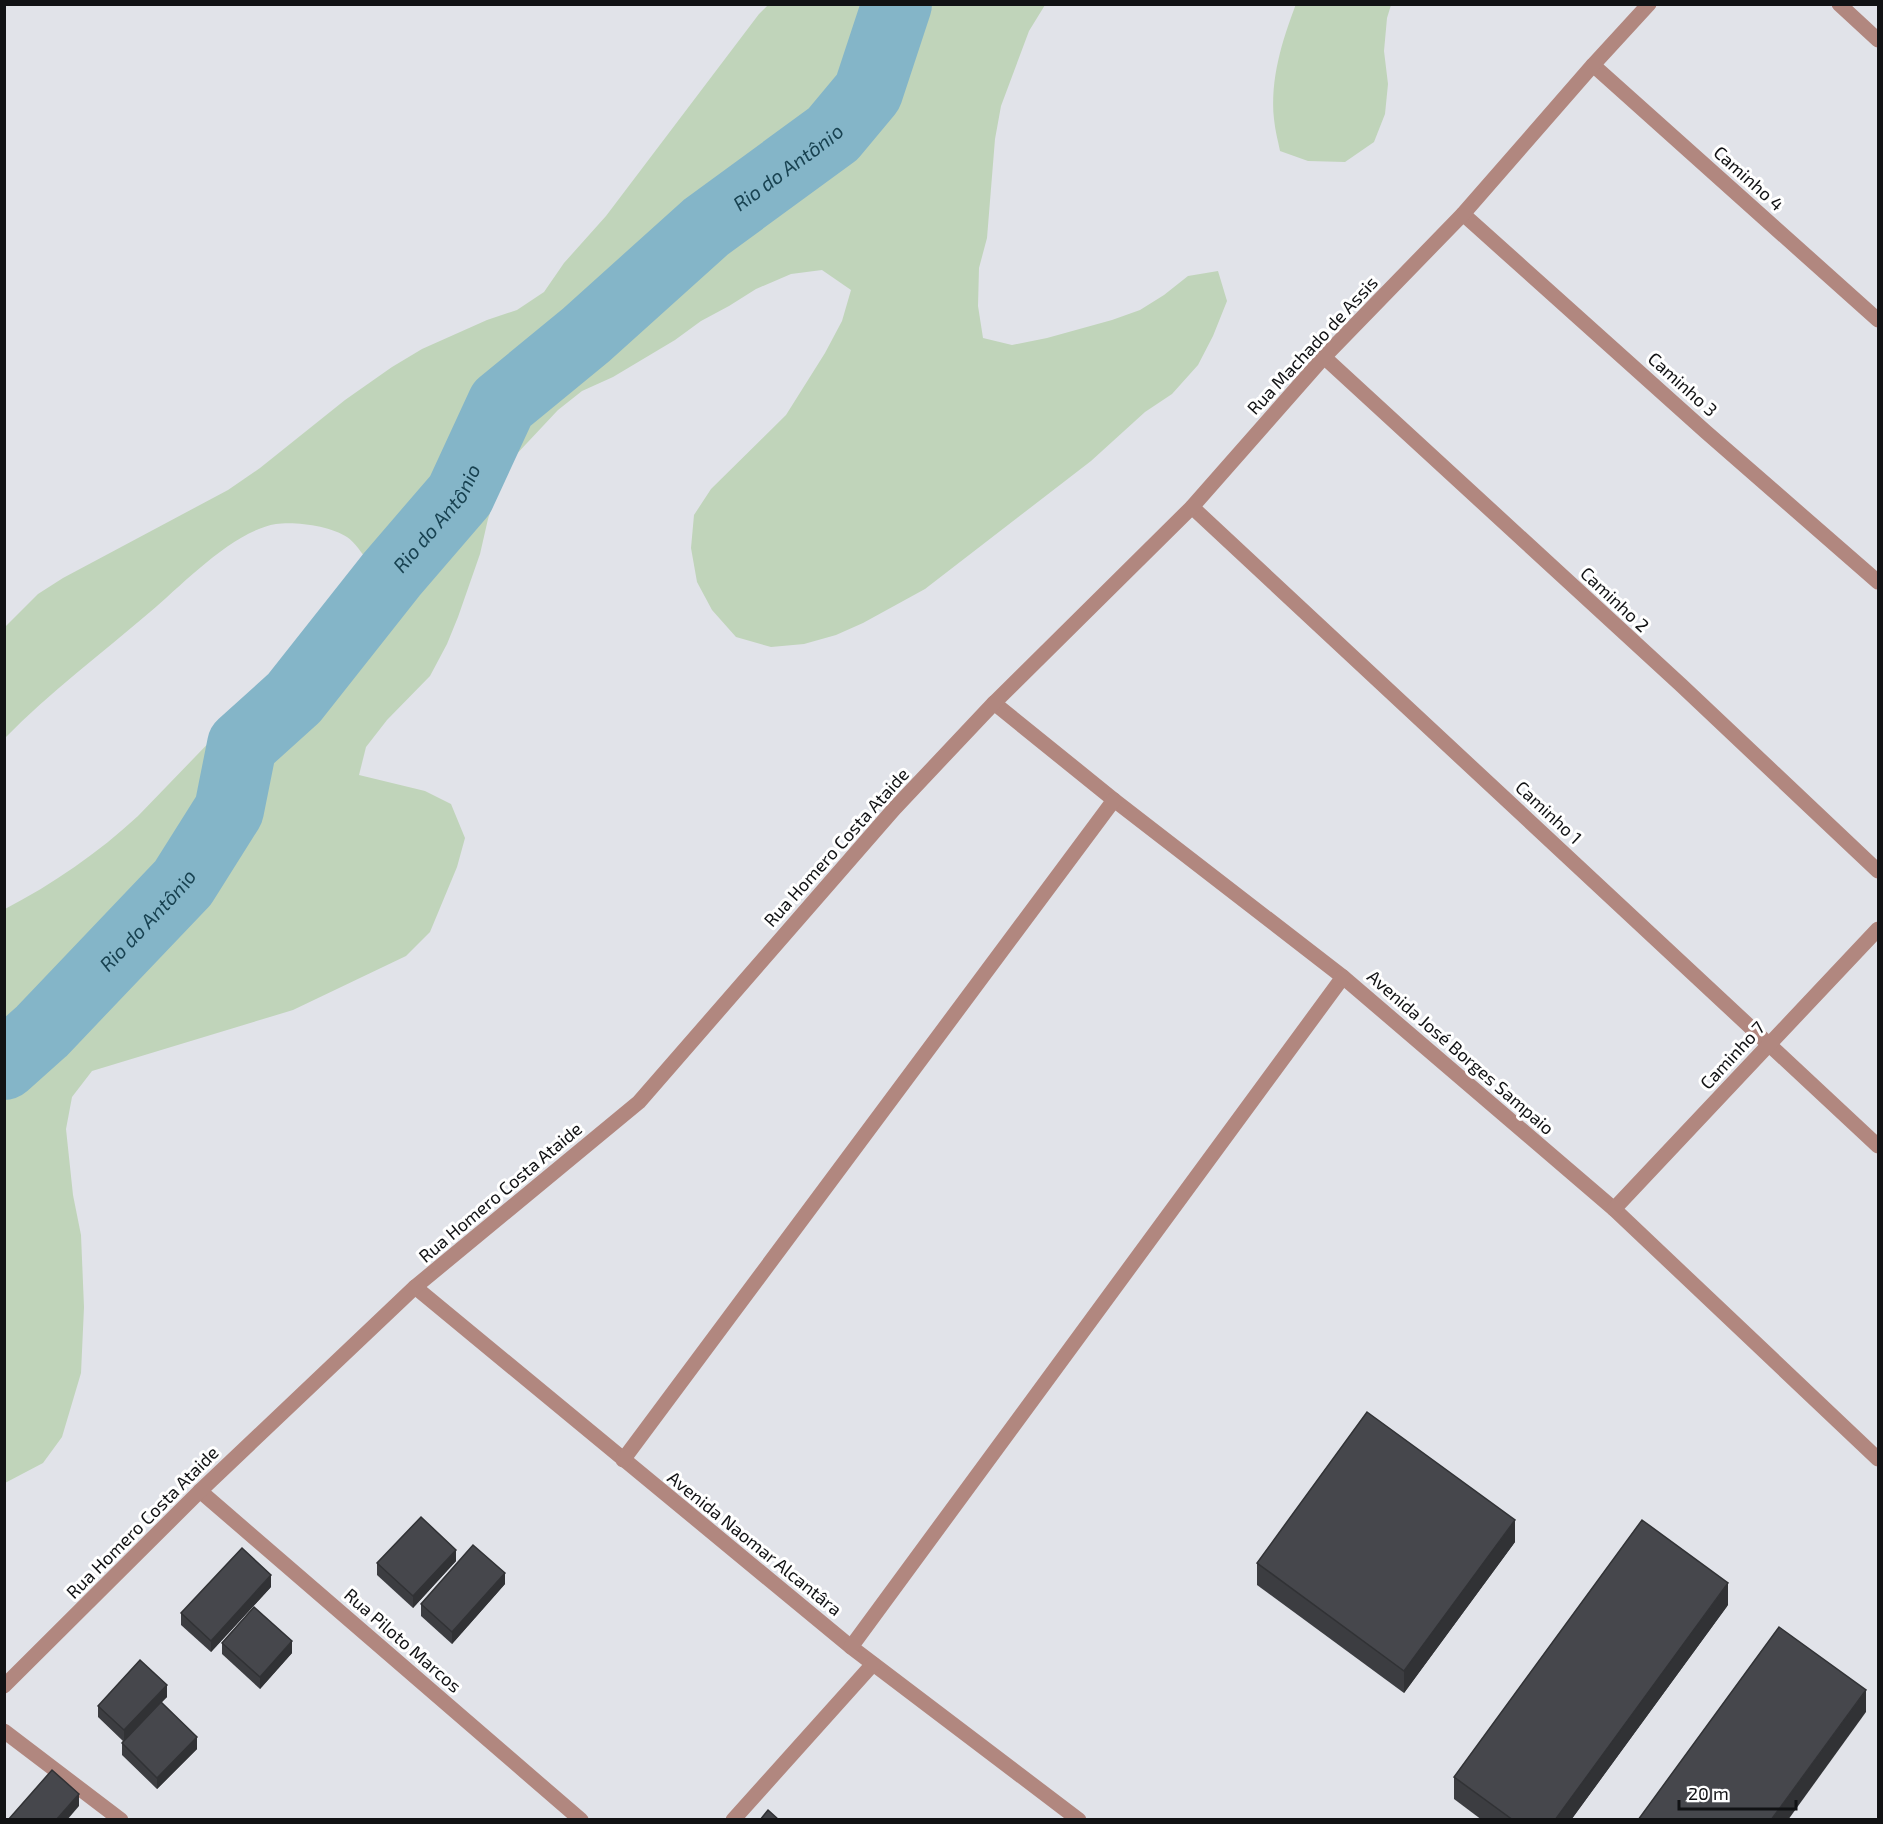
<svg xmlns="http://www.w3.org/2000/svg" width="1883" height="1824" font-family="'Exo 2',sans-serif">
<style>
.green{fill:#c0d4ba}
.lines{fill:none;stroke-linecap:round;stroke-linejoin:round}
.river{stroke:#84b5c8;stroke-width:70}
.minor{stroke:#b1877f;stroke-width:15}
.wall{fill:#3c3d41}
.shaded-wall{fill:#313235}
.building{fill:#46474c;stroke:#313235;stroke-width:1.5}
.labels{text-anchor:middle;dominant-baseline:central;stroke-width:6;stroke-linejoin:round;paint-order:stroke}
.street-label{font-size:18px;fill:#111214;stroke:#fff}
.water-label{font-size:20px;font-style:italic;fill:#184251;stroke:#fff}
</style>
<rect width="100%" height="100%" fill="#e1e3e9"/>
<g class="green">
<path d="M769 4 1045 5 1029 31 1001 106 995 139 987 238 979 268 978 306 983 338 1012 345 1047 338 1112 320 1140 310 1164 295 1188 276 1218 271 1227 301 1213 336 1198 365 1172 394 1145 412 1091 461 925 589 863 623 836 635 804 644 771 647 736 637 712 610 697 582 691 548 694 515 711 489 786 415 825 353 842 321 851 290 822 270 791 274 756 289 729 306 701 321 675 340 613 377 582 391 558 410 512 459 498 487 488 519 480 554 458 617 447 644 430 676 387 720 366 747 359 775 425 791 451 804 465 838 457 867 430 932 406 956 293 1010 92 1071 72 1097 66 1129 73 1195 81 1235 84 1307 81 1373 62 1437 43 1463 5 1483V909C53 884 98 853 138 816L309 639 353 588 368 561C362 554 355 542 347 537 331 526 295 521 276 524 233 531 183 584 150 612 101 654 50 692 5 738V627L38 594 63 578 228 490 260 468 345 400 392 367 422 349 487 320 517 310 544 292 564 263 606 216 759 14Z"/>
<path d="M1296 4 1391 5 1387 18 1384 51 1388 84 1385 114 1374 142 1345 162 1308 161 1280 151C1278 141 1275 130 1274 119 1270 79 1282 41 1296 4Z"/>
</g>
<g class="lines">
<path class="river" id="s1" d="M4 1065 42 1031 183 883 229 810 242 745 294 698 392 574 460 495 502 404 586 335 706 227 833 134 868 92 897 4"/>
<g class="minor">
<path d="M1839 4 1878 40"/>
<path d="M1593 65 1878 320"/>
<path d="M1463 214 1706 432 1878 582"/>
<path d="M1324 357 1681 685 1878 871"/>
<path d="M1192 507 1878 1146"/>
<path d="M994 703 1114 800 1343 977 1614 1209 1878 1459"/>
<path d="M1614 1209 1878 929"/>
<path d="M415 1287 851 1647 1079 1820"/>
<path d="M623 1460 1114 800"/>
<path d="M200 1491 581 1820"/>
<path d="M851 1647 1343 977"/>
<path d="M4 1686 200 1491 415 1287 639 1102 894 809 994 703 1192 507 1324 357 1463 214 1593 65 1649 4"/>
<path d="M4 1731 121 1820"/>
<path d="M733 1820 873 1664"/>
</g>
</g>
<g class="wall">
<path d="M1515 1542 1404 1693 1257 1585V1563Z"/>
<path d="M456 1561 413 1608 377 1575V1563Z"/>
<path d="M505 1584 452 1644 421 1616V1604Z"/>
<path d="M271 1587 211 1652 181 1625V1613Z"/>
<path d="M1728 1605 1571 1820H1482L1454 1799V1777Z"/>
<path d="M222 1643 292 1653 260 1689 222 1654Z"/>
<path d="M167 1697 161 1702 197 1749 157 1789 122 1755V1743L123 1741 98 1717V1706Z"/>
</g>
<g class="shaded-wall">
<path d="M1515 1520V1542L1404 1693V1671Z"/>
<path d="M456 1550V1561L413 1608V1596Z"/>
<path d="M505 1573V1584L452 1644V1632Z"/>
<path d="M271 1575V1587L211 1652V1641Z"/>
<path d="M1728 1583V1605L1571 1820H1555Z"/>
<path d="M292 1641V1653L260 1689V1677Z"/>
<path d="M167 1685V1697L124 1742V1730Z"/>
<path d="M1866 1690V1712L1788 1820H1771Z"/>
<path d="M197 1737V1749L157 1789V1778Z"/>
<path d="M79 1794V1806L67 1820H56Z"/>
</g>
<g class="building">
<path d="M1367 1412 1515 1520 1404 1671 1257 1563Z"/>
<path d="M421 1517 456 1550 413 1596 377 1563Z"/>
<path d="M1642 1520 1728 1583 1555 1820H1513L1454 1777Z"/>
<path d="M473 1545 505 1573 452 1632 421 1604Z"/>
<path d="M242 1548 271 1575 211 1641 181 1613Z"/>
<path d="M254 1607 292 1641 260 1677 222 1643Z"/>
<path d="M1779 1627 1866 1690 1771 1820H1638Z"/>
<path d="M140 1660 167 1685 124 1730 98 1706Z"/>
<path d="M161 1702 197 1737 157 1778 122 1743Z"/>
<path d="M52 1770 79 1794 56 1820H8Z"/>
<path d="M768 1810 779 1820H760Z"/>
</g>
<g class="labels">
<g class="street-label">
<text transform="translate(1749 178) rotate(42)">Caminho 4</text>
<text transform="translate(1312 345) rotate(-47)">Rua Machado de Assis</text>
<text transform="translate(1683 384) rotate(42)">Caminho 3</text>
<text transform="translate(1615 599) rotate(43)">Caminho 2</text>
<text transform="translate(1549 812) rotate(43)">Caminho 1</text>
<text transform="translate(836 847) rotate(-48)">Rua Homero Costa Ataide</text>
<text transform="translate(1461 1052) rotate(41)">Avenida José Borges Sampaio</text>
<text transform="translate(1732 1055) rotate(-47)">Caminho 7</text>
<text transform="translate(500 1192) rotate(-40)">Rua Homero Costa Ataide</text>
<text transform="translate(142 1522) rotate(-45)">Rua Homero Costa Ataide</text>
<text transform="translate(755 1543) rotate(39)">Avenida Naomar Alcantâra</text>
<text transform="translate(403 1640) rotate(41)">Rua Piloto Marcos</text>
</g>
<g class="water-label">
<text stroke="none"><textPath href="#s1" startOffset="1212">Rio do Antônio</textPath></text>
<text stroke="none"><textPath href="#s1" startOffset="708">Rio do Antônio</textPath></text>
<text stroke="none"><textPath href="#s1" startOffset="204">Rio do Antônio</textPath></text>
</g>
</g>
<rect width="1883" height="1824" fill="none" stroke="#111214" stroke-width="12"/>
<path d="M1679 1800v9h117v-9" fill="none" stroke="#111214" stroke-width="3"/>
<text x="1688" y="1800" font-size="18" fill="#111214" stroke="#ffffff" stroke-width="4.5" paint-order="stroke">20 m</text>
</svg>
